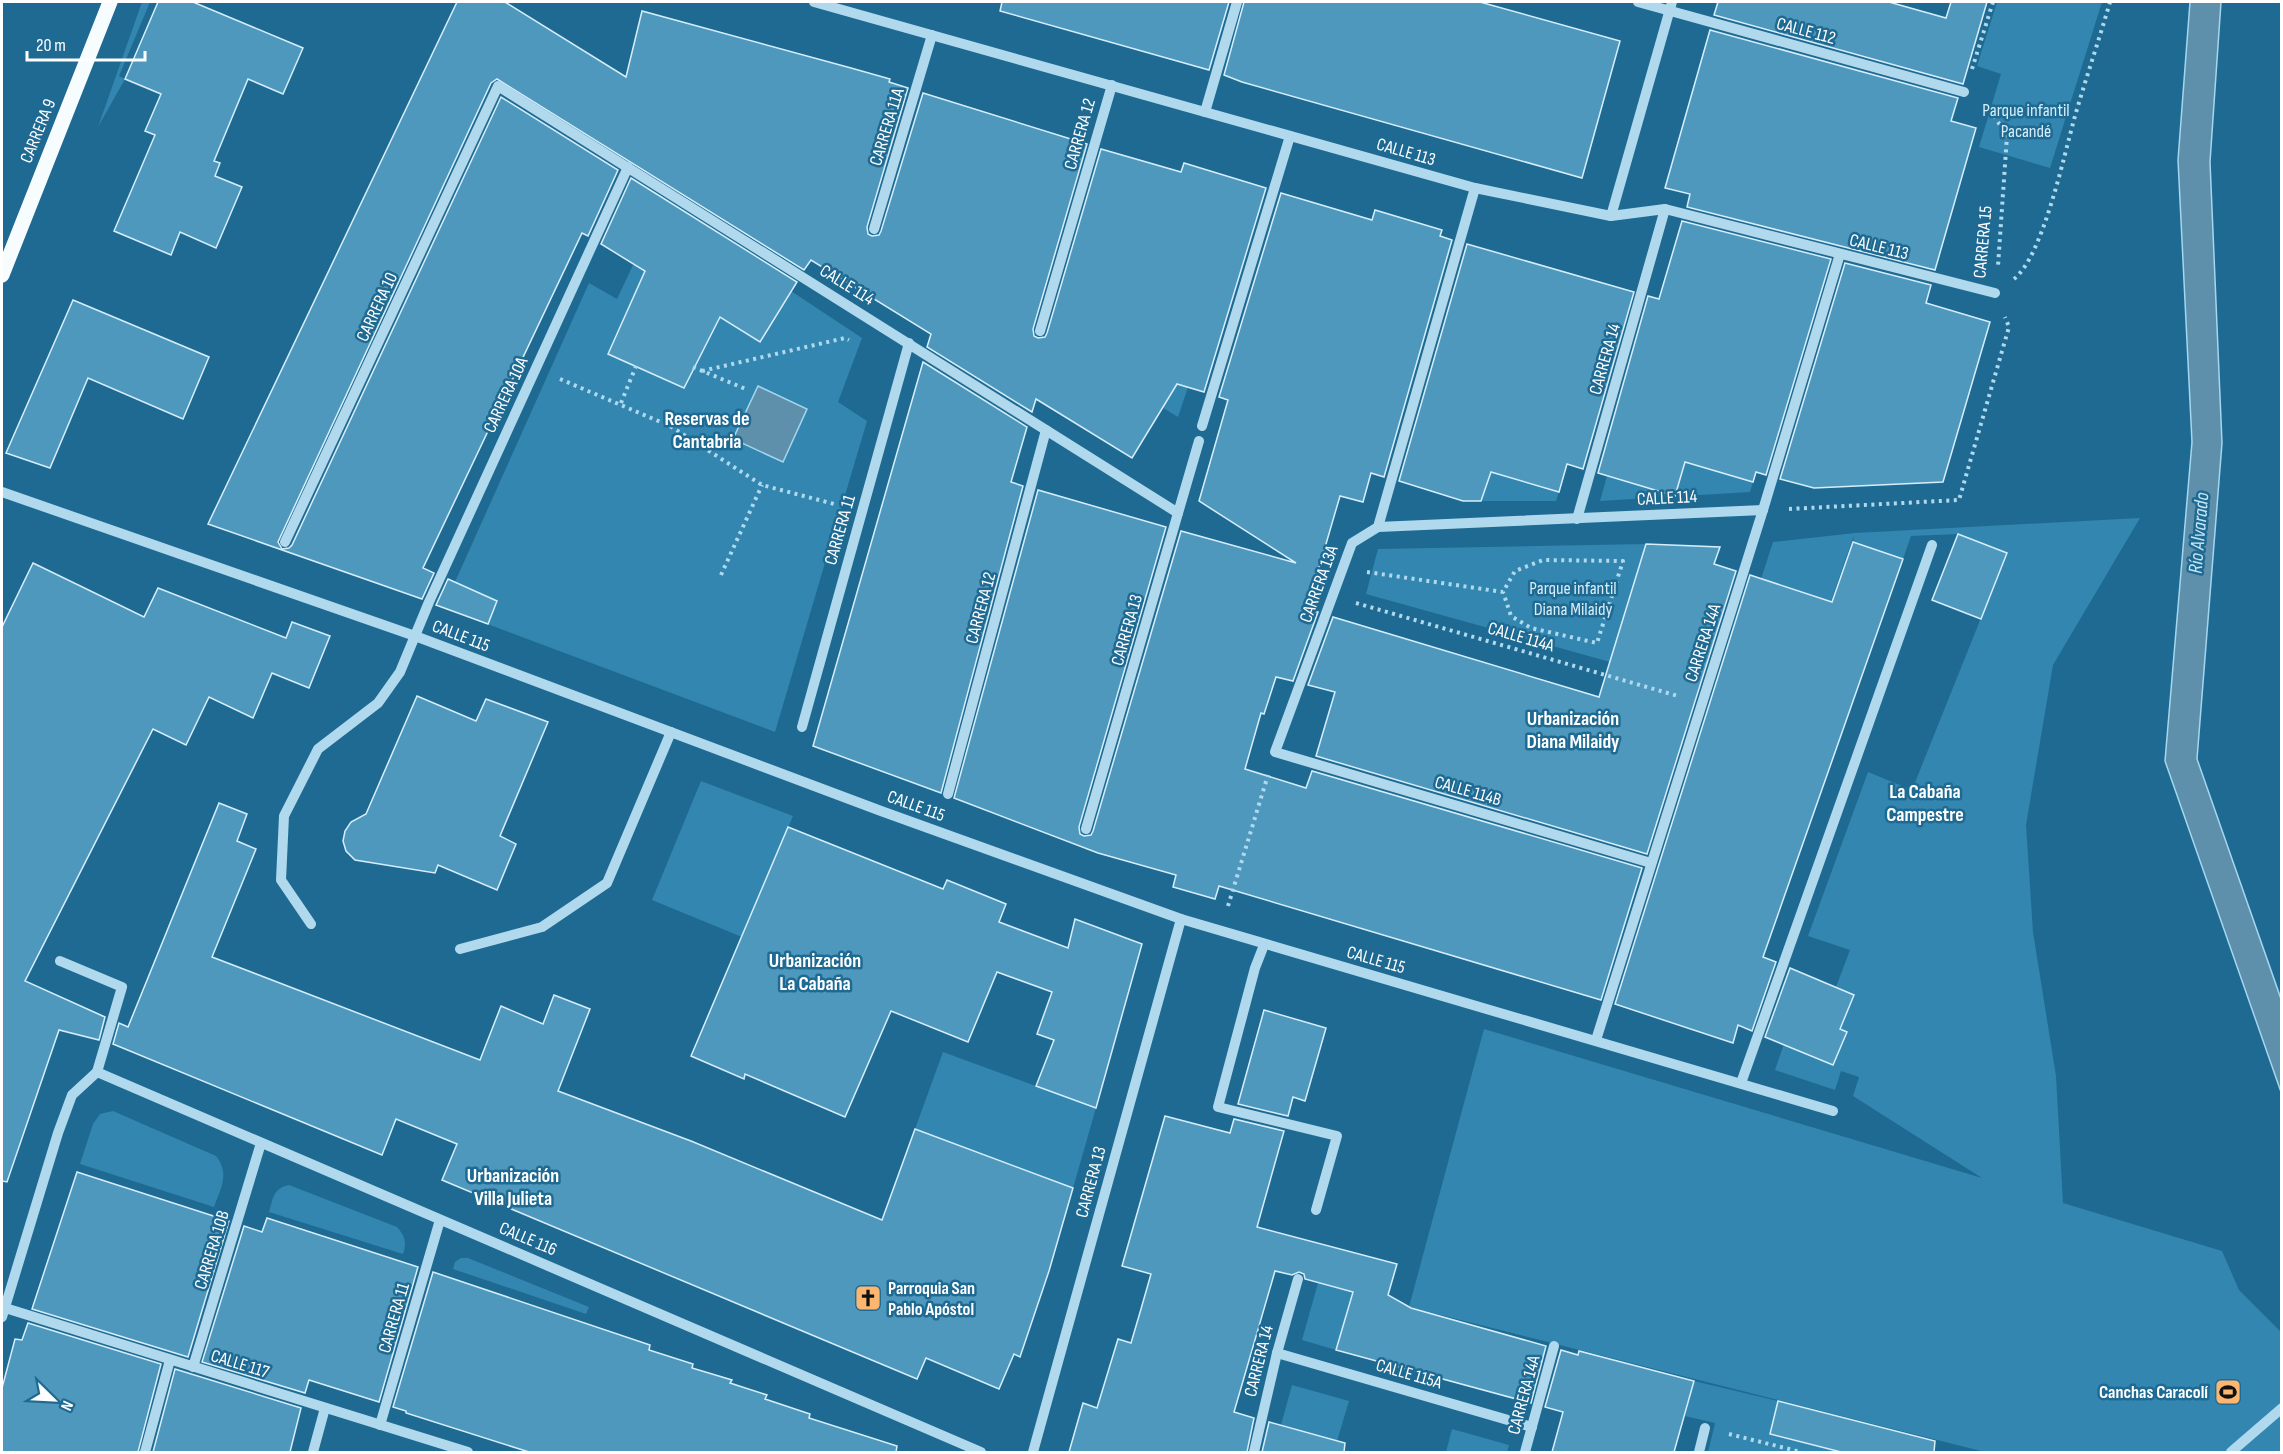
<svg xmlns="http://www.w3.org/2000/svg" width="2283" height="1454" font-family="'Sofia Sans Condensed',sans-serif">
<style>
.green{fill:#3286b0}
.water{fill:#5f90ab;stroke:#a4d7ef;stroke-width:1.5}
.building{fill:#4f98bd;stroke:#d6eefa;stroke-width:1.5}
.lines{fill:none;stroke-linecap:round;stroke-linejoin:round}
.path{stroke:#b0d9ee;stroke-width:4;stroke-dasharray:3 4.5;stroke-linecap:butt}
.minor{stroke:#b0d9ee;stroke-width:10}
.major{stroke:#f7fcff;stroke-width:15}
.labels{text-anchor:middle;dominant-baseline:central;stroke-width:5;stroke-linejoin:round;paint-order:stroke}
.street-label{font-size:18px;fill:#fff;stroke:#1f6a92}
.park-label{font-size:18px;fill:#d6eefa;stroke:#1f6a92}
.poi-label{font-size:18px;font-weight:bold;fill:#fff;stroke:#1f6a92;text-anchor:start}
.neighbourhood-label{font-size:20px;font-weight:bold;fill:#fff;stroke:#1f6a92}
.water-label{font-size:20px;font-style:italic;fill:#c7e6f6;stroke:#1f6a92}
</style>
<rect width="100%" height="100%" fill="#1f6a92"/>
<g class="green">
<path d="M142 2H150L119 76 125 79 98 127Z"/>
<path d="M1997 2H2102L2050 168 1979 147 2001 74 1977 66Z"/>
<path d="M634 263 791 291 862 338 838 402 867 421 775 732 469 617 462 600 468 588 455 582 589 283 617 299Z"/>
<path d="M1121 366 1188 387 1178 417 1132 389Z"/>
<path d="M1685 462 1753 482 1750 492 1600 501 1607 476 1675 496Z"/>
<path d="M1491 472 1559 492 1556 501H1481Z"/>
<path d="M2140 518 2053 665 2026 825 2033 932 2056 1076 2063 1203 2222 1251 2239 1290 2281 1332V1452H1985L1409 1307 1484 1029 1982 1178 1853 1096 1859 1077 1841 1071 1835 1090 1775 1070 1784 1044 1847 1032 1840 1028 1836 987 1850 950 1808 936 1868 772 1912 790 2007 553 1958 534 1911 536 1903 559 1853 542 1854 535 1831 601 1761 579 1773 542 1855 533Z"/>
<path d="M1646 544 1610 662 1366 594 1378 549Z"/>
<path d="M701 781 793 816 742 937 652 900Z"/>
<path d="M943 1052 1096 1108 1073 1188 915 1129Z"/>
<path d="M113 1111 216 1156C230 1174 221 1188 214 1207L80 1164 93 1124 100 1114Z"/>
<path d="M289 1185 397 1227C405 1236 407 1243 403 1254L269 1212C273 1199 273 1188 289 1185Z"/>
<path d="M461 1258H468L589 1307 586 1314 453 1269 455 1262Z"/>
<path d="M1318 1283 1352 1292 1336 1350 1302 1340Z"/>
<path d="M1694 1381 1778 1401 1770 1434 1840 1452H1708L1715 1423 1685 1416Z"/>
<path d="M1292 1385 1349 1401 1337 1441 1281 1425Z"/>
<path d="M1452 1429 1509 1445 1507 1452H1446Z"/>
</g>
<g class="water">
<path d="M2190 2H2221L2210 162 2222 443 2197 759 2281 999V1092L2165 761 2192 442 2178 160Z"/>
<path d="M758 386 807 409 783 462 733 439Z"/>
</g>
<g class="building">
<path d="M158 2H193L303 48 283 94 248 79 214 161 220 163 215 176 242 187 216 248 180 232 171 255 114 231 155 135 145 131 161 94 125 79Z"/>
<path d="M457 2H505L626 77 642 11 851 68 890 79 889 82 908 88 867 227 868 234 872 236 879 235 881 231 923 93 1087 144 1033 329 1034 336 1038 338 1045 337 1047 333 1101 149 1181 172 1184 163 1266 188 1204 392 1177 384 1132 458 1036 399 1032 412 927 347 931 334 811 260 804 270 497 79 491 83 278 542 282 549 289 548 292 545 501 97 618 170 588 236 582 233 423 568 434 573 422 599 208 524Z"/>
<path d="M1002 2H1229L1209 70 1000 11Z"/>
<path d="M1244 2H1480L1620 41 1582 178 1242 82 1224 75Z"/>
<path d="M1718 2H1889L1946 18 1951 2H1987L1963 84 1714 15Z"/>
<path d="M1710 30 1958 98 1951 121 1976 128 1935 270 1687 207 1690 194 1665 188Z"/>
<path d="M631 178 797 282 760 342 720 317 684 388 608 354 645 271 601 244Z"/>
<path d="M1281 193 1372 220 1375 210 1442 230 1440 236 1452 240 1384 477 1371 473 1363 502 1340 496 1307 609 1318 612 1293 681 1276 677 1264 714 1261 713 1245 769 1306 788 1312 771 1642 868 1601 1000 1219 886 1215 899 1173 887 1176 875 1098 853 954 798 1038 490 1166 527 1079 827 1080 834 1084 836 1091 835 1093 831 1181 531 1296 563 1199 501 1228 400 1219 397Z"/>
<path d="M1682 221 1831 259 1766 475 1756 472 1753 482 1685 462 1675 496 1598 473 1648 296 1659 299Z"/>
<path d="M1467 244 1634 292 1583 469 1567 464 1559 492 1491 472 1481 501H1463L1399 481Z"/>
<path d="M1845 263 1931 285 1926 303 1990 322 1943 482 1814 488 1780 479Z"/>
<path d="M73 300 209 357 183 419 88 378 50 468 6 453Z"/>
<path d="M923 362 1027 427 1011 482 1023 486 941 793 813 746Z"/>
<path d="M1958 534 2007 553 1981 619 1932 600Z"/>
<path d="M1853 542 1903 559 1763 957 1776 962 1752 1031 1738 1025 1733 1043 1615 1004 1750 575 1832 602Z"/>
<path d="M1646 544 1720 547 1714 564 1736 571 1647 854 1316 756 1335 692 1308 685 1333 617 1599 697Z"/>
<path d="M33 563 144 617 158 588 286 638 292 622 330 636 309 688 272 673 253 718 209 697 186 745 153 729 25 981 105 1017 99 1040 59 1030 7 1182 2 1181V627Z"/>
<path d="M448 579 497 601 488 624 436 605Z"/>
<path d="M417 696 476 721 486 699 548 722 500 836 516 844 497 890 438 865 435 873 355 860 346 851 343 841 345 831 351 822 366 814Z"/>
<path d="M219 803 247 814 237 841 256 849 212 957 480 1060 501 1006 543 1024 554 995 590 1009 558 1091 691 1141 882 1220 915 1129 1073 1188 1049 1271 1020 1357 1014 1354 999 1389 926 1358 917 1379 442 1180 457 1144 396 1119 382 1155 113 1044 119 1023 128 1027Z"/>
<path d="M788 827 943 889 947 880 1006 904 999 922 1068 948 1075 919 1142 944 1096 1108 1036 1086 1054 1040 1037 1034 1052 992 997 972 968 1042 891 1011 845 1117 745 1074 744 1079 691 1056Z"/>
<path d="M1790 968 1854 995 1840 1029 1847 1032 1833 1065 1765 1037Z"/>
<path d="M1264 1010 1326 1028 1305 1101 1293 1097 1288 1116 1238 1104Z"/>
<path d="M1165 1116 1230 1133 1234 1119 1284 1131 1257 1227 1397 1264 1388 1295 1411 1308 1546 1346 1531 1403 1336 1350 1353 1292 1305 1279 1304 1274 1299 1272 1292 1275 1275 1271 1234 1412 1254 1418 1247 1452H1069L1083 1403 1097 1408 1118 1339 1131 1343 1141 1309 1151 1274 1122 1266Z"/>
<path d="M77 1172 229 1221 188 1357 32 1309Z"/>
<path d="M267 1218 418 1267 379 1402 309 1380 305 1393 202 1362 244 1226 262 1232Z"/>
<path d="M433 1272 650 1345 649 1350 693 1364 692 1368 732 1380 730 1383 767 1395 765 1399 810 1414 809 1418 897 1446 896 1452H529L406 1413V1411L393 1407Z"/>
<path d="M28 1323 161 1364 138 1452H2V1388L15 1339 22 1340Z"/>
<path d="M1561 1350 1578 1355 1579 1351 1694 1381 1674 1452H1552L1563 1412 1545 1407Z"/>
<path d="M175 1369 301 1408 290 1452H153Z"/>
<path d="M1778 1401 1935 1441 1934 1452H1841L1770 1434Z"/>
<path d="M1269 1422 1345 1443 1344 1452H1262Z"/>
</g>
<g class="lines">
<g class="path">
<path d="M1972 69 1993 2"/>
<path d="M1986 103 2007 136 1998 266"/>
<path d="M2014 279C2043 256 2064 155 2075 116 2086 78 2099 40 2110 2"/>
<path d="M693 367 748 390"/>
<path d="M702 371 845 338 849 340"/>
<path d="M560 379 670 426 762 485 838 505"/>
<path d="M621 403 636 366"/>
<path d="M1789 509 1959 500 2009 327 2005 317"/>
<path d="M1367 572 1503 592 1515 571 1543 560 1623 561 1597 643 1531 628 1511 616 1503 592"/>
<path d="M721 575 762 485"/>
<path d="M1356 603 1678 696"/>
<path d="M1228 906 1268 775"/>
<path d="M1729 1434 1801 1452"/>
</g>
<g class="minor">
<path d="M814 2 1475 188 1611 216 1665 209 1995 293"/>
<path d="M1638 2 1964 92"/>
<path d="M1205 112 1237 2"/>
<path d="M1475 188 1378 527 1352 543 1275 752 1651 863"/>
<path d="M1611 216 1672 2"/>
<path d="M874 229 932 35"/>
<path d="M1040 331 1112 85"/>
<path d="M1202 426 1290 136"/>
<path d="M2 492 415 636 881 811 1181 919 1833 1111"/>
<path d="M1577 519 1665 209"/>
<path d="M1378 527 1763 510"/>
<path d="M285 542 498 86 1178 513"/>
<path d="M802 727 909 343"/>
<path d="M948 794 1046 430"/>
<path d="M1086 829 1199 441"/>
<path d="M311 924 281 880 284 816 318 749 378 703 400 672 429 602 628 167"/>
<path d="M1264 945 1255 968 1218 1107 1337 1136 1316 1210"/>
<path d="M460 949 542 927 607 883 671 732"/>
<path d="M60 961 122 987 97 1072"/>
<path d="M1596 1040 1763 510 1840 254"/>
<path d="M1741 1083 1932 545"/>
<path d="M2 1307 468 1452"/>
<path d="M2 1317 58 1133 72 1095 97 1072 981 1452"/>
<path d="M1277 1353 1532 1427"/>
<path d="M193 1367 261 1143"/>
<path d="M380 1425 440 1220"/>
<path d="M145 1452 170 1360"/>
<path d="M313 1452 325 1408"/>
<path d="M1033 1452 1181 919"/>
<path d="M1254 1452 1277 1353 1298 1279"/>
<path d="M1525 1452 1554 1346"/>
<path d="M1699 1452 1705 1428"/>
<path d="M2231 1452 2282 1408"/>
</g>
<path class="major" d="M2 275 110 2"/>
</g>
<defs>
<symbol id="church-square" viewBox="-11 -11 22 22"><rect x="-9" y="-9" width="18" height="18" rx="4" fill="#fcb670" stroke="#1f6a92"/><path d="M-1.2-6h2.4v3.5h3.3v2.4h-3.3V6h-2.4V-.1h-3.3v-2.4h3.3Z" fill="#111"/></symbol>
<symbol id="stadium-square" viewBox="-11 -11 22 22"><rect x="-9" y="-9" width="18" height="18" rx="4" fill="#fcb670" stroke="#1f6a92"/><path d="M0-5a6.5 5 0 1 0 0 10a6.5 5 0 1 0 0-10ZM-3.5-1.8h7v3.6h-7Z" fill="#111"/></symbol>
</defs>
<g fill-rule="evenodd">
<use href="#church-square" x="853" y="1283" width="30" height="30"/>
<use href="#stadium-square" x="2213" y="1377" width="30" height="30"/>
</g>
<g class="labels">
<g class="street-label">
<text transform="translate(1806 31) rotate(15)">CALLE 112</text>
<text transform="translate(887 127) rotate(-73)">CARRERA 11A</text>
<text transform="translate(38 131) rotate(-68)">CARRERA 9</text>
<text transform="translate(1080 134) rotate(-74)">CARRERA 12</text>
<text transform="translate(1406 152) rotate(16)">CALLE 113</text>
<text transform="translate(1983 242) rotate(-85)">CARRERA 15</text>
<text transform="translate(1879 247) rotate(14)">CALLE 113</text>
<text transform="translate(847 285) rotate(32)">CALLE 114</text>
<text transform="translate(377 307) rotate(-65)">CARRERA 10</text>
<text transform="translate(1605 359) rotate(-74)">CARRERA 14</text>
<text transform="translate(506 395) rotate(-65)">CARRERA 10A</text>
<text transform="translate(1667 498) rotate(-3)">CALLE 114</text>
<text transform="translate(840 530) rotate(-74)">CARRERA 11</text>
<text transform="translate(1319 584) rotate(-70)">CARRERA 13A</text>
<text transform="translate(981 608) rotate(-75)">CARRERA 12</text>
<text transform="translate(1127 630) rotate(-74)">CARRERA 13</text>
<text transform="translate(461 636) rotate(21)">CALLE 115</text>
<text transform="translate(1521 637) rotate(16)">CALLE 114A</text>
<text transform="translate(1703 643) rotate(-72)">CARRERA 14A</text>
<text transform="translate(1468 791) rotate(16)">CALLE 114B</text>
<text transform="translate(916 806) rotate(20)">CALLE 115</text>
<text transform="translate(1376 960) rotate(16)">CALLE 115</text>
<text transform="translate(1091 1182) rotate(-75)">CARRERA 13</text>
<text transform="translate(528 1239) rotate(23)">CALLE 116</text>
<text transform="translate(212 1250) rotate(-73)">CARRERA 10B</text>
<text transform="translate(394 1318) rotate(-74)">CARRERA 11</text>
<text transform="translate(1259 1361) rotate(-76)">CARRERA 14</text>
<text transform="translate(240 1364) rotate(17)">CALLE 117</text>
<text transform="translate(1409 1374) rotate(16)">CALLE 115A</text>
<text transform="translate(1524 1395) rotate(-75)">CARRERA 14A</text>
</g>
<g class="park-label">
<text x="2026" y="110">Parque infantil<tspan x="2026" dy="21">Pacandé</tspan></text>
<text x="1573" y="588">Parque infantil<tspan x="1573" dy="21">Diana Milaidy</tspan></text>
</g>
<g class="poi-label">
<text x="888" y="1288">Parroquia San<tspan x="888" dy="21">Pablo Apóstol</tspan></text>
<text x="2208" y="1392" text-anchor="end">Canchas Caracolí</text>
</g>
<g class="neighbourhood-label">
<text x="707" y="419">Reservas de<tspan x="707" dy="23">Cantabria</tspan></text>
<text x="1573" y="719">Urbanización<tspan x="1573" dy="23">Diana Milaidy</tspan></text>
<text x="1925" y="792">La Cabaña<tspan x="1925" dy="23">Campestre</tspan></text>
<text x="815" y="961">Urbanización<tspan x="815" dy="23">La Cabaña</tspan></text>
<text x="513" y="1176">Urbanización<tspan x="513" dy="23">Villa Julieta</tspan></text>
</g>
<g class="water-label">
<text transform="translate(2199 533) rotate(-85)">Río Alvarado</text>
</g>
</g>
<rect width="2283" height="1454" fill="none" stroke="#ffffff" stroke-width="6"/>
<g transform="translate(54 1400) rotate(114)" stroke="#1f6a92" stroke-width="4.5" paint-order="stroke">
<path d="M0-4.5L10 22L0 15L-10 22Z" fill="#ffffff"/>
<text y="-9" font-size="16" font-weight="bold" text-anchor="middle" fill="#ffffff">N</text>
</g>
<path d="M27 51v9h118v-9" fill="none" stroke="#ffffff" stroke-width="3"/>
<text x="36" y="51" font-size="18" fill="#ffffff" stroke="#1f6a92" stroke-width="4.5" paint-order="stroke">20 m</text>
</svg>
